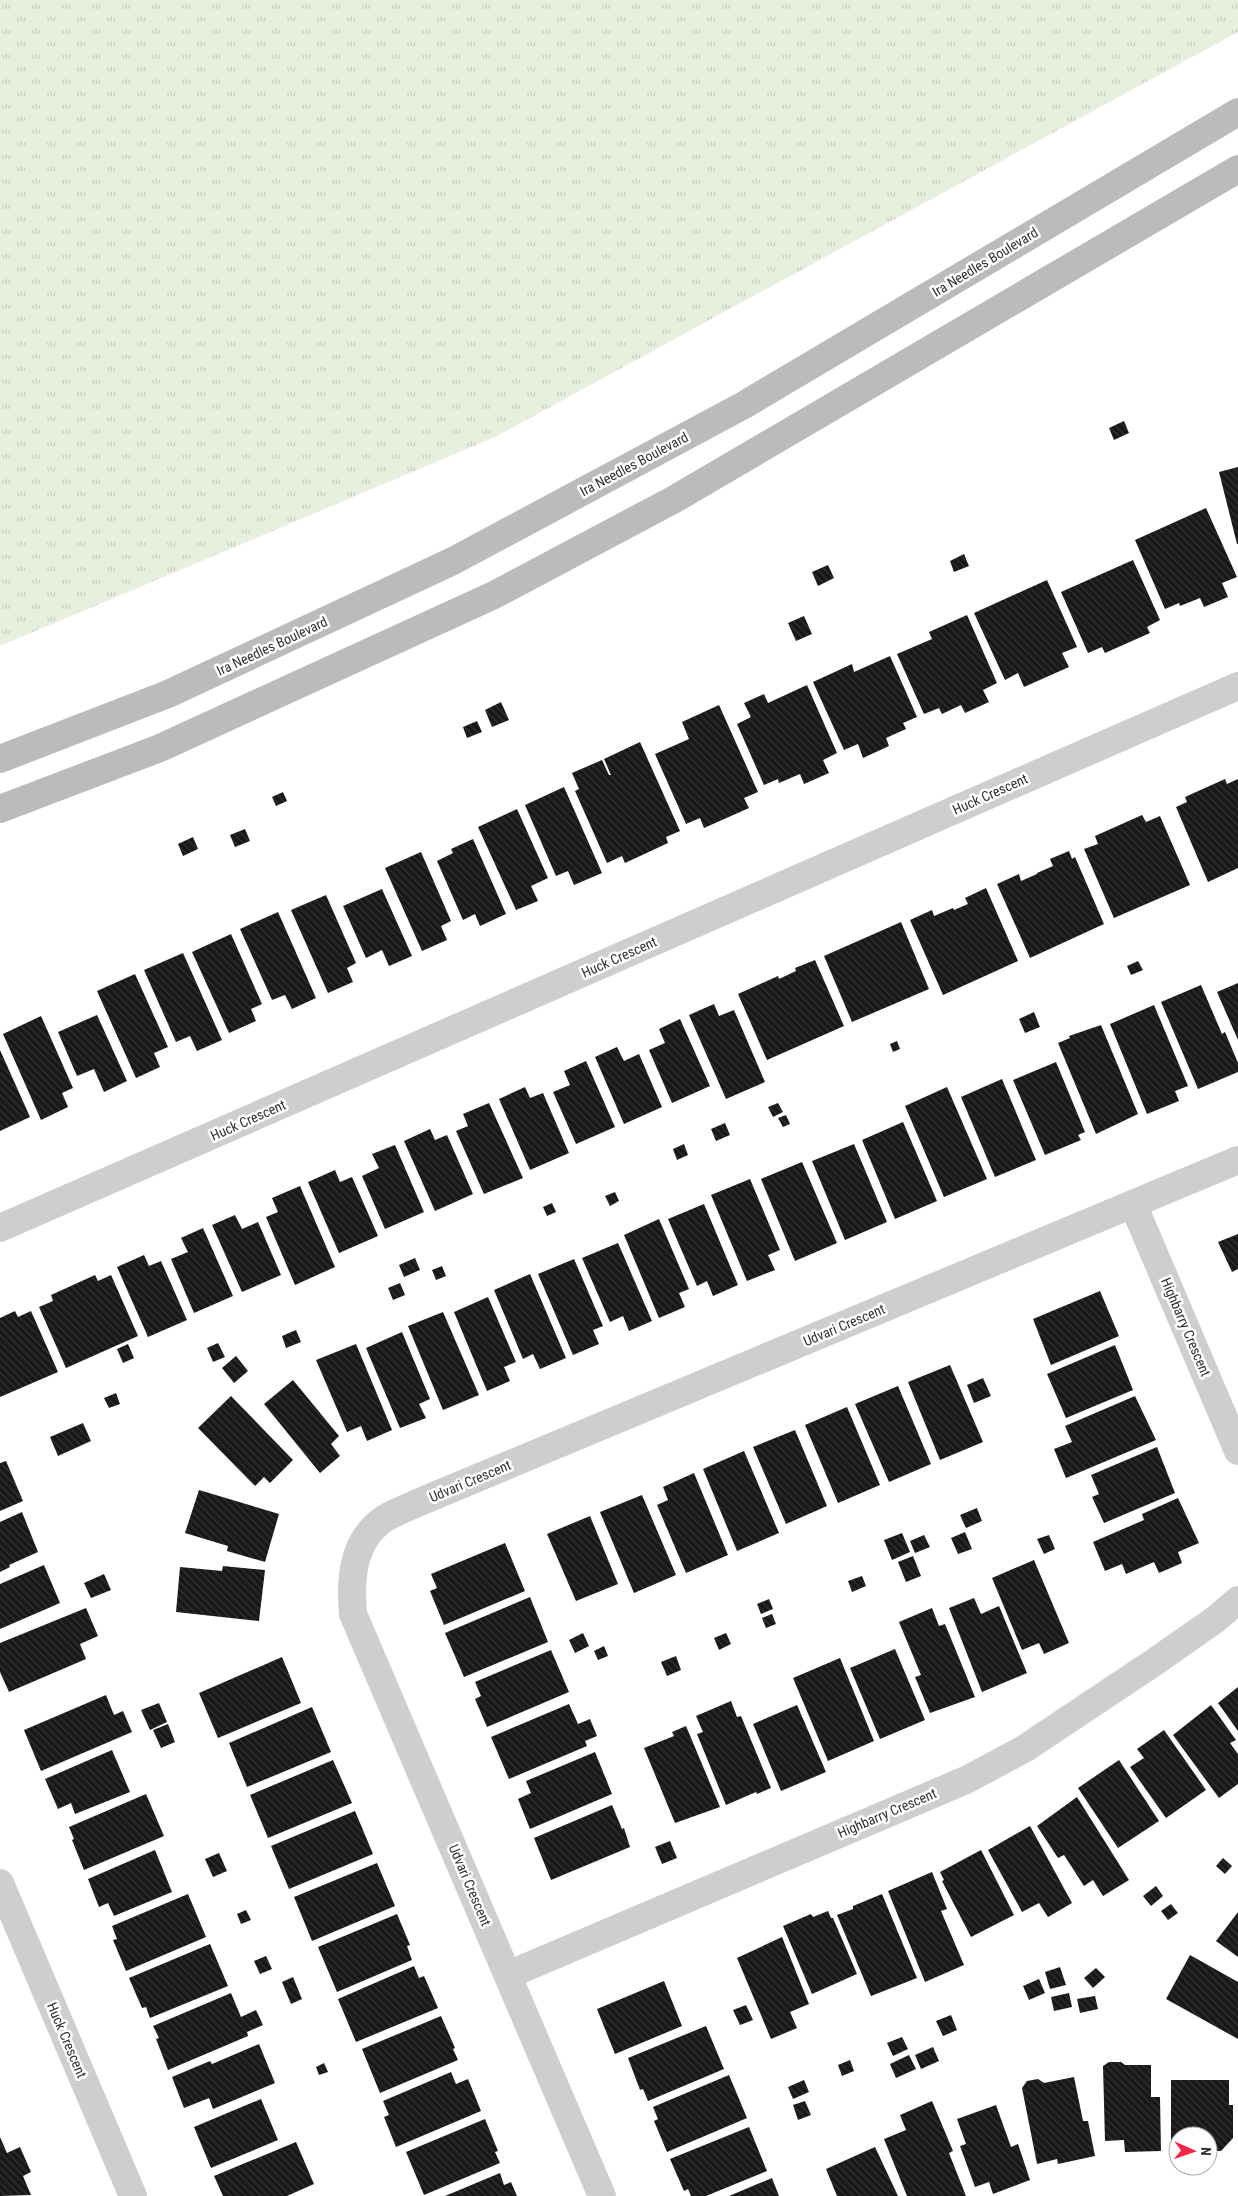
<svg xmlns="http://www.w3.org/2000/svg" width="1238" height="2196" font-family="'Roboto Condensed',sans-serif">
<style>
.grass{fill:url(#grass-tufts)}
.building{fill:url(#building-back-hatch)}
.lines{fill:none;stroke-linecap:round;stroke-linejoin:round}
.street{stroke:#cecece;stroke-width:28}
.secondary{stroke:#bbb;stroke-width:28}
.labels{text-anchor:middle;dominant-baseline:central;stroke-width:5;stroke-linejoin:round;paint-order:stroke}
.street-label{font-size:14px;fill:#313131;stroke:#fff}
</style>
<defs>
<pattern id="grass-tufts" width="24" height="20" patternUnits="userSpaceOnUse" patternTransform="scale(1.25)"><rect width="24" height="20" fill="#e9efdf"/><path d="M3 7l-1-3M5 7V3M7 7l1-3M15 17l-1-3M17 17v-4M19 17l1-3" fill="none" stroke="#c8cdc0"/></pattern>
<pattern id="building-back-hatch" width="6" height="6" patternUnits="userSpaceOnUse" patternTransform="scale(1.25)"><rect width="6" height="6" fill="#181818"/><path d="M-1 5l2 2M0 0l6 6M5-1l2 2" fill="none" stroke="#313131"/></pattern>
</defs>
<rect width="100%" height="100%" fill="#fff"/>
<path class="grass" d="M0 0H1238V32L495 437 0 646Z"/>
<g class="building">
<path d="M1124 421 1129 433 1114 440 1109 428Z"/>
<path d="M1238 467V544H1237L1219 472Z"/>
<path d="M1206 508 1237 577 1222 583 1228 597 1204 607 1200 598 1180 606 1179 603 1165 609 1135 540Z"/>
<path d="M964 554 969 566 954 572 950 561Z"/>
<path d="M1133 560 1160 620 1147 627 1150 633 1105 653 1102 647 1088 653 1061 592Z"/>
<path d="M828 565 834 578 818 586 812 572Z"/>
<path d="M1047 580 1077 647 1062 653 1069 667 1024 687 1018 673 1005 680 974 613Z"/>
<path d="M967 615 997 683 983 690 989 702 965 713 961 705 942 714 939 708 924 714 897 654 932 639 929 632Z"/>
<path d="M804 616 812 634 796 641 788 623Z"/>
<path d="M890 656 917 717 903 723 906 729 886 738 889 746 863 758 858 744 844 750 813 682 852 664 854 672Z"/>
<path d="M807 685 837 753 823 760 829 773 804 784 800 774 779 783 778 779 764 785 737 724 751 717 744 703 764 694 768 703Z"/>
<path d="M501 702 509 720 492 727 485 710Z"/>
<path d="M719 705 758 792 744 798 749 808 704 828 700 818 686 824 655 754 689 739 682 722Z"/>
<path d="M477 721 482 732 467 738 463 727Z"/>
<path d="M640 742 680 831 666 837 668 843 625 863 622 856 607 863 575 791 579 789 572 773 602 760 609 775H611L604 759Z"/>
<path d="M1225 779 1227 784 1238 779V868L1208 882 1176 807 1187 802 1185 797Z"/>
<path d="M564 787 602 873 574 885 568 871 556 876 525 805Z"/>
<path d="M283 792 287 801 276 806 272 797Z"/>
<path d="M517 809 548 878 531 886 538 901 516 910 478 827Z"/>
<path d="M1142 815 1146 822 1160 816 1190 885 1114 918 1084 849 1098 844 1095 836Z"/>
<path d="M245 829 250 841 235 847 230 835Z"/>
<path d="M193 837 198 849 183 856 178 844Z"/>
<path d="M473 839 506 914 480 926 475 914 463 920 437 861 453 853 451 849Z"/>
<path d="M1069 851 1072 859 1075 857 1104 924 1030 958 997 884 1019 874 1021 881 1037 874V873L1053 866 1050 859Z"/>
<path d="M421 852 451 921 441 926 447 940 422 951 385 868Z"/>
<path d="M986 888 1018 961 943 995 910 920 932 910 934 916 953 908 954 910 968 904 965 898Z"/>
<path d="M382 889 412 956 389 966 382 950 366 958 343 906Z"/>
<path d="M326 895 356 963 347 968 353 982 328 993 291 910Z"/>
<path d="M278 912 316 998 292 1009 285 995 272 1000 240 929Z"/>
<path d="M901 922 929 989 852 1022 824 956Z"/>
<path d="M231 934 262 1004 251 1009 256 1021 229 1033 192 952Z"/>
<path d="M183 953 222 1040 197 1051 190 1036 176 1042 144 970Z"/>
<path d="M815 960 844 1026 767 1060 738 994 778 976 779 979 796 971 795 968Z"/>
<path d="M1138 961 1143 970 1131 975 1127 966Z"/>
<path d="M135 974 168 1047 154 1053 160 1067 136 1078 97 991Z"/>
<path d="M1238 983V1040L1217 992Z"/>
<path d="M1201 985 1222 1034 1225 1032 1238 1063V1072L1198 1089 1161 1002Z"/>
<path d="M714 1004 719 1016 734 1010 765 1082 726 1099 689 1015Z"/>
<path d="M1154 1005 1188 1086 1175 1091 1179 1101 1147 1114 1110 1024Z"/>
<path d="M1034 1012 1040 1027 1025 1033 1019 1019Z"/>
<path d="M97 1015 127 1081 104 1092 94 1069 77 1076 58 1032Z"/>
<path d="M41 1016 73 1088 62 1093 68 1107 41 1120 3 1034Z"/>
<path d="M680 1019 710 1086 672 1103 649 1050 665 1043 659 1029Z"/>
<path d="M1101 1025 1138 1114 1096 1134 1058 1043 1070 1038 1069 1036Z"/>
<path d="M897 1041 900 1049 893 1052 890 1044Z"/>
<path d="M617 1047 624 1061 639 1054 662 1107 624 1124 595 1057Z"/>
<path d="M0 1050 30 1117 0 1131Z"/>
<path d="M586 1061 615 1127 576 1144 553 1092 570 1085 564 1071Z"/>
<path d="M1056 1062 1085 1132 1078 1135 1081 1140 1045 1155 1013 1080Z"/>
<path d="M1002 1079 1036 1160 995 1177 961 1097Z"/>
<path d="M525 1087 530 1098 543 1093 569 1153 530 1170 499 1099Z"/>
<path d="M947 1087 987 1179 944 1197 905 1106Z"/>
<path d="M489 1103 523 1178 484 1194 456 1131 468 1126 463 1114Z"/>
<path d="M778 1103 783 1112 773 1117 768 1107Z"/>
<path d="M786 1115 790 1124 783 1127 778 1118Z"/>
<path d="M903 1122 937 1201 895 1219 862 1140Z"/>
<path d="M725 1123 730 1135 716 1141 711 1129Z"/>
<path d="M430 1129 435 1140 447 1135 473 1194 435 1211 404 1141Z"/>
<path d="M684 1144 688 1155 677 1160 673 1149Z"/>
<path d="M854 1144 887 1222 845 1240 812 1161Z"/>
<path d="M395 1145 424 1212 385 1229 362 1176 379 1168 372 1154Z"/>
<path d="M802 1162 837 1243 795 1261 761 1179Z"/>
<path d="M335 1170 340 1182 352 1177 378 1236 339 1253 308 1182Z"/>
<path d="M750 1179 780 1250 768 1255 775 1270 747 1281 711 1195Z"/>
<path d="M300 1186 335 1267 295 1285 266 1217 278 1212 272 1198Z"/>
<path d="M615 1192 619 1201 610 1206 605 1196Z"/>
<path d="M552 1203 556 1212 547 1216 543 1207Z"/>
<path d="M704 1204 738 1285 713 1296 707 1281 697 1286 668 1219Z"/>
<path d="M235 1215 242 1229 258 1222 281 1275 242 1292 212 1225Z"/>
<path d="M659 1219 689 1289 679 1293 685 1307 659 1318 624 1235Z"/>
<path d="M203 1228 233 1296 194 1313 171 1259 188 1252 181 1238Z"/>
<path d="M1238 1234V1269L1232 1272 1218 1242Z"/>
<path d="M618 1243 652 1321 629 1331 623 1316 610 1322 582 1258Z"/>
<path d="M144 1255 149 1266 161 1261 187 1320 148 1337 117 1267Z"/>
<path d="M415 1258 420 1270 404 1277 399 1265Z"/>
<path d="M574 1259 603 1326 593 1330 599 1344 573 1355 538 1274Z"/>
<path d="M442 1266 446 1276 436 1280 432 1270Z"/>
<path d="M530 1274 566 1358 540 1369 533 1354 523 1359 494 1290Z"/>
<path d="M95 1275 98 1281 111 1275 138 1336 66 1368 39 1307 53 1301 51 1295Z"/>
<path d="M400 1283 405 1295 393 1300 388 1288Z"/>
<path d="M1100 1291 1119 1336 1051 1365 1033 1319Z"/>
<path d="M488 1297 516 1362 504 1367 510 1381 487 1391 454 1312Z"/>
<path d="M15 1311 18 1317 31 1311 58 1372 0 1397V1318Z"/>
<path d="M443 1312 479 1395 443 1410 408 1326Z"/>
<path d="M296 1330 301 1342 286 1348 282 1336Z"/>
<path d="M402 1332 430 1399 419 1404 426 1418 400 1428 366 1348Z"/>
<path d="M218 1343 225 1357 213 1362 207 1348Z"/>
<path d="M128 1344 134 1358 123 1363 117 1349Z"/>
<path d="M356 1344 392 1430 367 1441 361 1426 347 1432 316 1360Z"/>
<path d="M1115 1345 1133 1390 1066 1418 1047 1374Z"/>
<path d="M236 1356 248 1371 234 1383 222 1368Z"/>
<path d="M950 1365 983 1442 940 1460 908 1382Z"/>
<path d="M983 1378 991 1396 974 1403 967 1385Z"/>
<path d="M293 1380 339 1436 331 1444 340 1456 320 1473 264 1404Z"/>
<path d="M898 1386 931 1464 889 1482 855 1404Z"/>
<path d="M116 1393 120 1404 109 1408 104 1398Z"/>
<path d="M231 1396 293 1460 270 1483 264 1477 255 1486 198 1428Z"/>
<path d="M1135 1396 1156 1440 1066 1478 1054 1449 1072 1442 1065 1426Z"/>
<path d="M847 1407 880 1485 838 1503 805 1425Z"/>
<path d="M83 1423 91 1441 58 1456 50 1437Z"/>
<path d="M795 1430 827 1506 786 1524 753 1447Z"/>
<path d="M1157 1447 1175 1493 1104 1523 1092 1497 1099 1494 1091 1475Z"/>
<path d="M744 1451 779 1533 737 1551 703 1469Z"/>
<path d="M6 1461 23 1501 0 1511V1463Z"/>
<path d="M694 1473 728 1555 686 1573 657 1505 668 1500 663 1487Z"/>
<path d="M199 1490 279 1514 265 1562 227 1551 228 1546 185 1533Z"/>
<path d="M642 1495 676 1575 634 1593 600 1512Z"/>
<path d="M1178 1498 1199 1543 1178 1552 1182 1563 1159 1573 1154 1562 1126 1574 1122 1564 1105 1571 1093 1542 1144 1520 1142 1514Z"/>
<path d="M977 1508 982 1521 966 1528 960 1515Z"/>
<path d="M22 1512 38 1552 9 1565 10 1567 0 1572V1522Z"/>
<path d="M590 1516 618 1584 576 1601 547 1534Z"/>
<path d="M965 1532 972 1549 958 1554 951 1538Z"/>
<path d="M902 1533 910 1552 892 1560 884 1540Z"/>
<path d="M924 1535 930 1547 915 1553 910 1541Z"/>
<path d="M1049 1535 1055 1549 1044 1554 1037 1539Z"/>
<path d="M505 1543 525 1591 444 1625 430 1591 437 1588 431 1574Z"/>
<path d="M913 1556 921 1576 906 1582 898 1562Z"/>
<path d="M1034 1560 1069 1643 1044 1654 1039 1643 1022 1650 992 1578Z"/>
<path d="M44 1565 60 1603 0 1629V1584Z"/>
<path d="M223 1566 265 1570 259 1621 176 1612 180 1567 222 1571Z"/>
<path d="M104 1574 111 1590 91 1598 84 1583Z"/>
<path d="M862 1576 866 1586 852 1592 848 1581Z"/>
<path d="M530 1597 548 1642 464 1677 445 1633Z"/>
<path d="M974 1598 981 1614 999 1606 1027 1673 982 1692 949 1608Z"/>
<path d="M769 1599 773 1609 761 1614 757 1604Z"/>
<path d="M86 1608 98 1636 80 1644 86 1659 9 1692 0 1672V1643Z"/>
<path d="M932 1608 939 1626 945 1624 975 1697 930 1713 915 1677 921 1675 899 1622Z"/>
<path d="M772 1614 776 1624 766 1628 762 1618Z"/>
<path d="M583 1633 589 1646 575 1653 569 1640Z"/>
<path d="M726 1633 731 1644 719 1650 714 1638Z"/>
<path d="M604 1646 608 1656 598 1660 594 1651Z"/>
<path d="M895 1649 925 1720 880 1739 850 1668Z"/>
<path d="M551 1650 569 1692 487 1727 475 1699 481 1696 475 1682Z"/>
<path d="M676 1656 681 1670 667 1676 661 1662Z"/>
<path d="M282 1657 301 1703 218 1738 199 1693Z"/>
<path d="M840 1658 874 1741 828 1761 793 1678Z"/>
<path d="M1238 1687V1731L1218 1703Z"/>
<path d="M106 1695 114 1715 123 1711 132 1732 41 1771 24 1730Z"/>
<path d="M731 1701 737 1717 741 1716 771 1788 757 1794 756 1792 726 1805 697 1734 703 1732 696 1716Z"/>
<path d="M159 1703 167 1722 150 1730 141 1710Z"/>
<path d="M569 1704 578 1724 590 1719 597 1736 585 1741 587 1746 509 1779 491 1737Z"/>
<path d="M797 1705 826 1772 781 1791 753 1724Z"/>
<path d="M1211 1705 1236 1740 1230 1743 1238 1754V1784L1219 1798 1173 1735Z"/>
<path d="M312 1707 331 1752 247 1787 229 1743Z"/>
<path d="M168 1724 175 1742 161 1748 153 1730Z"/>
<path d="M686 1726 720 1807 675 1823 644 1748 674 1736 672 1732Z"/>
<path d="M1164 1730 1206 1790 1166 1818 1130 1767 1144 1758 1137 1749Z"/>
<path d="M112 1750 130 1792 75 1814 71 1803 58 1809 45 1779Z"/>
<path d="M595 1752 612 1794 530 1829 518 1799 531 1793 526 1781Z"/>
<path d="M333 1760 352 1803 268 1838 250 1795Z"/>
<path d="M1119 1760 1159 1821 1118 1848 1078 1788Z"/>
<path d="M146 1794 164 1836 84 1870 72 1840 74 1839 69 1827Z"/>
<path d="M1077 1797 1129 1880 1103 1896 1093 1880 1084 1886 1064 1855 1058 1858 1037 1826Z"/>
<path d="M612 1805 622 1829 624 1828 630 1847 551 1880 534 1838Z"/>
<path d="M355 1811 373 1854 289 1889 271 1846Z"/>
<path d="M1030 1826 1072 1903 1048 1917 1039 1903 1022 1912 988 1850Z"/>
<path d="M670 1841 677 1858 662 1864 655 1847Z"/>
<path d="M155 1850 172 1892 114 1916 108 1903 99 1907 88 1879Z"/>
<path d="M981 1850 1014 1915 971 1937 942 1881 944 1880 940 1872Z"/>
<path d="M219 1853 227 1871 213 1877 205 1859Z"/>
<path d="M1223 1858 1232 1866 1225 1874 1216 1866Z"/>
<path d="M377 1863 395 1906 312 1941 294 1897Z"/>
<path d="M932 1872 947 1909 941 1911 964 1965 925 1982 888 1891Z"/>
<path d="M1156 1886 1163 1896 1151 1906 1143 1896Z"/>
<path d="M188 1894 206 1937 126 1971 113 1940 117 1939 112 1926Z"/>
<path d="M882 1894 917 1978 871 1996 837 1915 853 1909V1906Z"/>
<path d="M1171 1904 1178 1913 1168 1920 1161 1911Z"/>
<path d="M246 1910 251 1920 241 1924 237 1914Z"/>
<path d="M828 1911 831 1918H833L857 1974 812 1994 783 1926 811 1914 813 1917Z"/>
<path d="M1238 1912V1957L1216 1941Z"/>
<path d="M397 1914 410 1945 407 1946 412 1960 337 1992 318 1947Z"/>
<path d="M782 1937 809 2004 790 2012 797 2028 771 2039 737 1958Z"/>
<path d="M210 1944 228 1986 150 2018 146 2007 142 2008 129 1978Z"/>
<path d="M1190 1955 1238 1982V2039L1166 1999Z"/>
<path d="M266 1956 272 1969 260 1974 254 1961Z"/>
<path d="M414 1966 419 1978 424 1976 438 2008 356 2042 338 1999Z"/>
<path d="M1060 1967 1066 1985 1050 1989 1045 1972Z"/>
<path d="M1096 1968 1105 1977 1093 1988 1084 1978Z"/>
<path d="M293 1977 302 1999 291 2004 282 1982Z"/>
<path d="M1039 1979 1045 1993 1029 2000 1023 1986Z"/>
<path d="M664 1981 682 2026 615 2054 597 2009Z"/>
<path d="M231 1993 241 2017 256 2010 263 2025 247 2032 248 2036 168 2070 156 2039 159 2038 153 2026Z"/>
<path d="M1069 1993 1072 2007 1054 2011 1051 1997Z"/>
<path d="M1095 1996 1098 2009 1080 2013 1077 1999Z"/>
<path d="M746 2005 753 2020 740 2025 733 2010Z"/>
<path d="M951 2015 957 2030 943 2036 936 2021Z"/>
<path d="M441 2016 455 2048 453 2049 458 2060 380 2093 362 2049Z"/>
<path d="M706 2026 724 2069 648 2101 643 2089 640 2090 628 2058Z"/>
<path d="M902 2037 908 2049 893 2056 887 2043Z"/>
<path d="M259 2044 275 2083 213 2109 209 2098 184 2108 172 2077 210 2061 212 2064Z"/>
<path d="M933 2047 939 2061 921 2069 915 2055Z"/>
<path d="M909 2055 916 2069 896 2078 890 2064Z"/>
<path d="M850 2060 854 2071 842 2076 838 2065Z"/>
<path d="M1109 2062H1121L1125 2065H1151V2097H1160L1161 2151 1125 2152 1124 2140 1105 2141 1103 2066Z"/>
<path d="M324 2063 328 2072 319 2075 316 2067Z"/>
<path d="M451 2072 456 2084 468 2079 481 2111 396 2147 384 2117 389 2115 383 2101Z"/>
<path d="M729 2075 747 2118 667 2152 654 2121 658 2119 653 2107Z"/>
<path d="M1074 2077 1083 2121H1088L1095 2156 1058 2164 1057 2159 1037 2164 1022 2088 1027 2081 1038 2079 1044 2083Z"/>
<path d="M804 2080 809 2092 793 2099 788 2087Z"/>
<path d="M1171 2080H1229V2105H1233V2138L1221 2151H1208V2136H1178V2159H1171Z"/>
<path d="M261 2099 278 2140 211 2168 194 2127Z"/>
<path d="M805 2101 811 2115 798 2120 793 2105Z"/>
<path d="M932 2101 953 2151 949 2153 966 2196H907L884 2139 906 2130 900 2115Z"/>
<path d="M996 2105 1011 2147 1018 2144 1030 2180 993 2194 989 2182 975 2187 960 2146 966 2144 957 2119Z"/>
<path d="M485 2119 498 2151 495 2152 500 2163 424 2195 406 2152Z"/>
<path d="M749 2127 767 2171 706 2196H691L688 2189 684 2191 670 2159Z"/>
<path d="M0 2137 7 2153 20 2147 31 2172 23 2176 31 2195 0 2196Z"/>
<path d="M296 2142 314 2184 287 2196H223L214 2176Z"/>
<path d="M875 2147 898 2196H837L826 2169Z"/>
<path d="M500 2173 504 2185 511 2182 517 2196H445Z"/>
<path d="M772 2178 779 2196H729Z"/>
</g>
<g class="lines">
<g class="street">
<path d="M1133 1204 1238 1451"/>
<path d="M0 1228 1238 686"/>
<path d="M0 1883 133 2196"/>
<path d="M508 1975 966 1780 1024 1749 1153 1663 1216 1619 1238 1600"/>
<path d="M602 2196 353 1614C350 1579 352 1541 384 1519 393 1513 405 1509 415 1504L1238 1160"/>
</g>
<g class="secondary">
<path d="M0 759 168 694 453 561 744 405 1238 112"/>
<path d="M0 809 160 748 494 595 673 500 1238 169"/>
</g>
</g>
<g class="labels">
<g class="street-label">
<text transform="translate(985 262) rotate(-31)">Ira Needles Boulevard</text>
<text transform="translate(634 464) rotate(-28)">Ira Needles Boulevard</text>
<text transform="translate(272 646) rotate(-25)">Ira Needles Boulevard</text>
<text transform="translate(990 794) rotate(-24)">Huck Crescent</text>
<text transform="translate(619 957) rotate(-24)">Huck Crescent</text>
<text transform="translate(248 1120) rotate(-24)">Huck Crescent</text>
<text transform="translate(844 1325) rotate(-23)">Udvari Crescent</text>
<text transform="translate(1186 1327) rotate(67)">Highbarry Crescent</text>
<text transform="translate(470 1481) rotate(-23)">Udvari Crescent</text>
<text transform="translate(887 1813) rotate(-23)">Highbarry Crescent</text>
<text transform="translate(470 1885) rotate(67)">Udvari Crescent</text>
<text transform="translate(67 2040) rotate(67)">Huck Crescent</text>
</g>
</g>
<g transform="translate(1193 2151) rotate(92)"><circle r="24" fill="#ffffff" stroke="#adadad"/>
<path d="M0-4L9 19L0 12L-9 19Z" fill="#f62646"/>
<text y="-8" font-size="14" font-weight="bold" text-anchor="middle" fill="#313131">N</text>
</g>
</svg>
